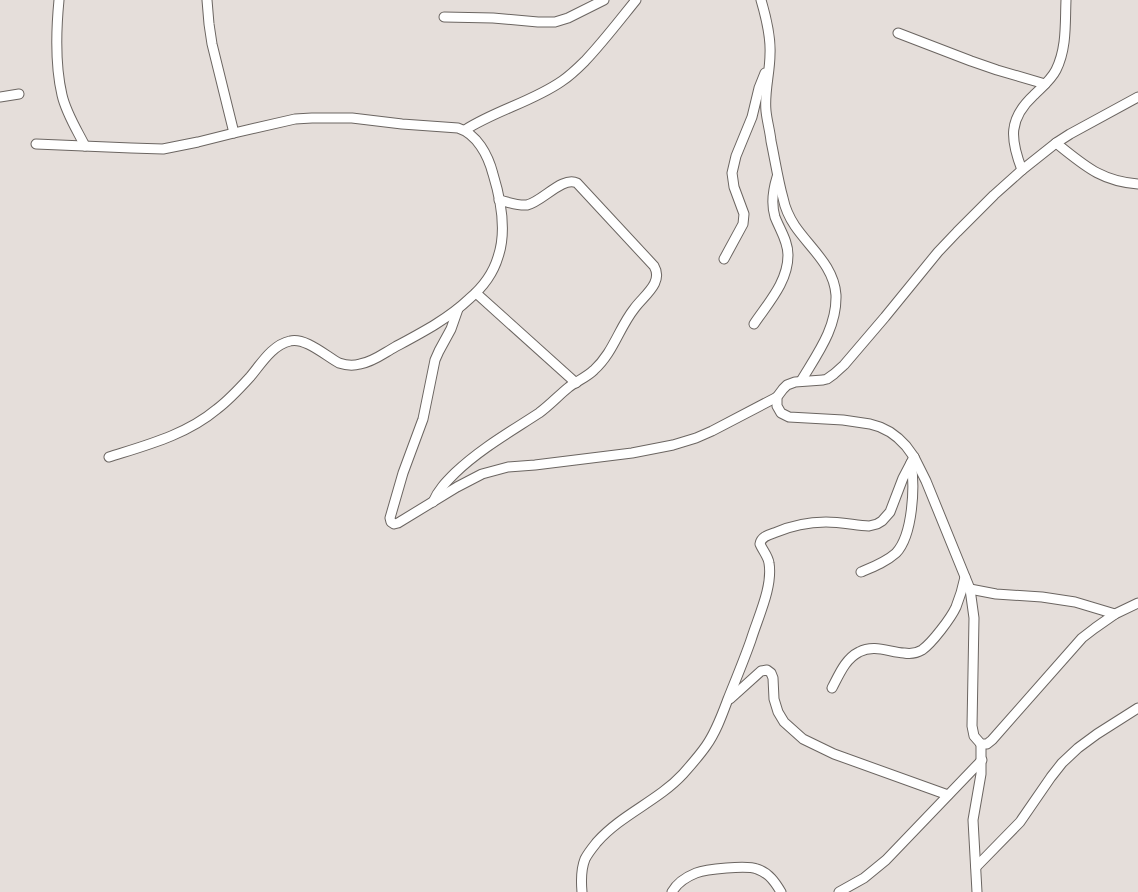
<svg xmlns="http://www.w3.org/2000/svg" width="1138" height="892" font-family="'Sofia Sans Condensed',sans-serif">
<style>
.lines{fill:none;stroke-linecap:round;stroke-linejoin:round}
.street-casing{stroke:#6b6561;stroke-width:11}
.street{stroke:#fff;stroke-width:9}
</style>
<rect width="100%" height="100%" fill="#e5deda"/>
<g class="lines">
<defs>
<g id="street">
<path d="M59 0C56 31 55 65 62 95 66 113 77 130 85 146"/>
<path d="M207 0 209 24 212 44 234 133"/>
<path d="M761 0C766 17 771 36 770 54 770 73 764 92 766 111 767 121 770 131 771 141 775 160 778 180 783 198 785 208 789 217 795 226 810 248 834 266 836 295 837 328 817 354 801 381"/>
<path d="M444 17 493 18 538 22H555L568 18 604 0"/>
<path d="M898 33 971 61 997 70 1045 84"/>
<path d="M0 97 19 94"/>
<path d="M1138 97 1070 134 1056 143 1022 170 994 195 957 232 938 252 885 317 844 365 834 374 827 379 823 380 795 382 787 385 783 389 777 397V406L781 413 789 417 843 420 870 424 880 427 890 432 898 438 906 446 914 457 926 481 970 589 974 618 972 726 974 736 981 744H987L992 740 1082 638 1095 628 1115 614 1138 603"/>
<path d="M465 130C496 110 532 102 562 81 571 75 578 68 585 61 603 42 619 21 636 0"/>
<path d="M1056 143C1084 165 1100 181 1138 184"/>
<path d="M36 144 131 148 163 149 198 142 234 133 295 119 312 118H352L402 124 458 128C477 134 488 155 493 174 501 200 507 231 498 257 493 274 482 288 469 299 448 319 421 333 395 347 384 353 373 362 360 364 353 366 345 365 339 363 326 356 305 337 290 341 272 345 261 364 250 377 240 388 229 400 217 409 186 435 147 445 109 457"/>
<path d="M1022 170C1010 139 1008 119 1034 95 1042 87 1051 80 1056 70 1067 48 1065 23 1066 0"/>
<path d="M724 259 743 224 744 214 734 187 732 173 736 156 752 117 759 88 765 73"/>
<path d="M476 293 576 383"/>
<path d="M458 309 451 329 439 351 435 360 423 419 403 473 390 518 391 522 394 524 398 523 457 487 482 474 508 467 535 465 632 453 673 445 696 438 712 431 777 397"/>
<path d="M754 324C768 303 788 282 788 255 788 241 780 230 775 217 771 204 773 190 777 177"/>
<path d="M433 502C438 490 446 482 455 473 480 449 510 432 539 413 550 405 559 395 569 387 577 381 587 377 594 370 613 353 619 328 634 309 643 296 664 283 654 266L577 183C562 176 542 202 527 205 518 206 508 202 499 200"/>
<path d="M861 572C873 567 886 562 896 553 913 535 915 486 911 463"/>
<path d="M970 589 996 594 1042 597 1075 602 1115 614"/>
<path d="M832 688C839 675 845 659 859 652 874 644 889 652 904 653 910 654 917 653 922 650 932 643 951 618 956 607 960 597 963 587 965 577"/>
<path d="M730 699 761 671 767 670 771 673 773 678 774 699 778 712 784 722 803 739 834 754 948 795"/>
<path d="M976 867 1020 822 1051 777 1062 763 1078 748 1097 734 1138 708"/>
<path d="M582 892C581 881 581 869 585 859 588 853 593 847 597 842 622 814 658 801 683 774 691 765 699 756 706 746 716 732 722 715 728 699 736 679 744 660 751 640 758 617 773 587 769 563 768 556 763 551 760 544 761 537 768 535 774 533 790 526 808 522 826 522 840 522 855 525 869 526L877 524 882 521 890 512 903 478 914 457"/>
<path d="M672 892C677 883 686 877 696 873 706 869 747 865 757 869 769 873 775 882 781 892"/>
<path d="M839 892 864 878 886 860 982 760"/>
<path d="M977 892 973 820 981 774V744"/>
</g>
</defs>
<use href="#street" class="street-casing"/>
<use href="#street" class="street"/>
</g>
</svg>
